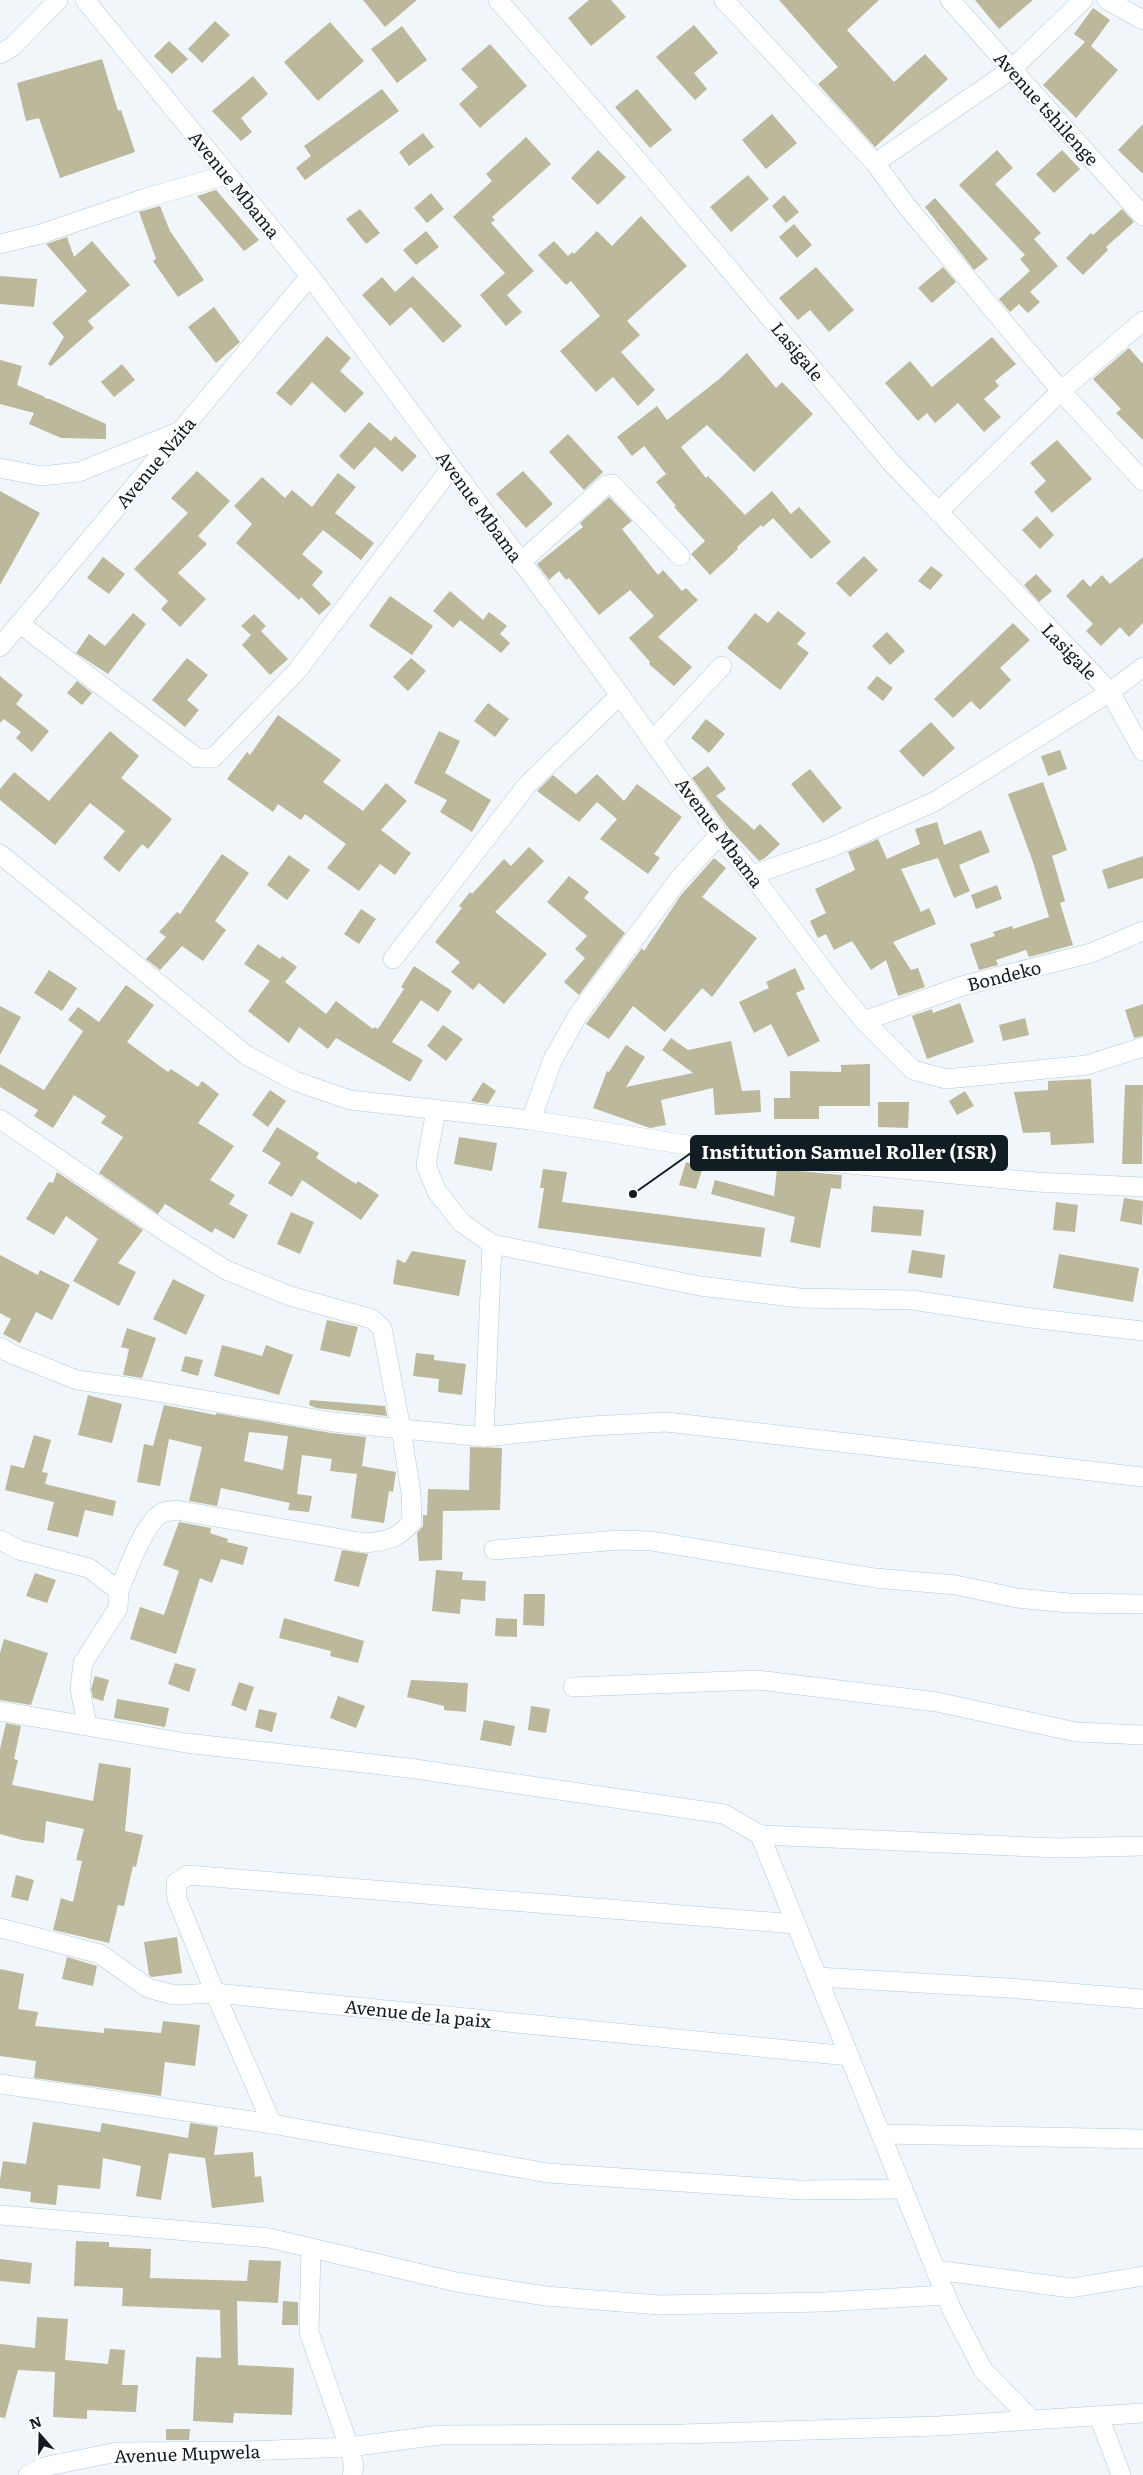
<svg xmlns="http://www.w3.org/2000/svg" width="1143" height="2475" font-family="Literata,serif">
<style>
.building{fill:#bcb89b;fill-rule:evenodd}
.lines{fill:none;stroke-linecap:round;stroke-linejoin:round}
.street-casing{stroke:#afcadd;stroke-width:20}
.street{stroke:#fff;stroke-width:19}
.labels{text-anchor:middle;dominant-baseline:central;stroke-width:4.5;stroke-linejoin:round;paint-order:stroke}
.street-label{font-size:18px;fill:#121c23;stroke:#fff}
.leader{fill:none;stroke:#121c23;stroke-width:2}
.callout-dot{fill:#121c23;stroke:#fff;stroke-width:2}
.callout{fill:#121c23;stroke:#121c23;stroke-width:2}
.callout-label{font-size:19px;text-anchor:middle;font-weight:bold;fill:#fff}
</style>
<rect width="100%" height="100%" fill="#f1f6fa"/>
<g class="building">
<path d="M363 0H417L385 27Z"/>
<path d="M589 0H611L626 17 591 46 568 18Z"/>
<path d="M779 0H879L847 30 894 82 925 54 948 79 875 147 818 84 838 67Z"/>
<path d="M975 0H1033L999 29Z"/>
<path d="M1093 8 1110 20 1091 46 1118 70 1076 118 1043 85 1085 42 1074 34Z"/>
<path d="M215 21 230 35 202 63 188 49Z"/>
<path d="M330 22 364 61 318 101 284 62Z"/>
<path d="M694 25 718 53 694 73 707 89 695 100 656 57Z"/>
<path d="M402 26 427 60 397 83 371 49Z"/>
<path d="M169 41 188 59 172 74 154 56Z"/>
<path d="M490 44 527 86 480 128 459 104 478 87 461 69Z"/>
<path d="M102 59 118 111 121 110 135 152 60 178 39 118 26 121 17 83Z"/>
<path d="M253 76 268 94 241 118 252 132 241 141 212 111Z"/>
<path d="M382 89 399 111 305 180 296 168 311 156 304 146Z"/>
<path d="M637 89 672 130 650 148 615 107Z"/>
<path d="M772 114 797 143 766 169 742 140Z"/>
<path d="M1143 124V174L1118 150Z"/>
<path d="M423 133 434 147 409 166 399 152Z"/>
<path d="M526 137 551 164 492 217 495 220 491 223 534 271 507 295 522 312 506 326 480 295 505 273 453 217 492 181 486 174Z"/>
<path d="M598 150 626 177 598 205 571 178Z"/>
<path d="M997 150 1013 168 995 184 1041 233 1034 239 1058 266 1030 292 1040 302 1028 313 1019 304 1010 312 999 299 1030 271 1020 259 1025 255 959 185Z"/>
<path d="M1062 150 1080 169 1054 193 1036 174Z"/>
<path d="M748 175 769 199 731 232 710 207Z"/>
<path d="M216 190 259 240 244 251 197 196Z"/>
<path d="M431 193 444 209 427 223 414 208Z"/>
<path d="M784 195 799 212 786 223 772 206Z"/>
<path d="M935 198 988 259 974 270 925 207Z"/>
<path d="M160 206 170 231 204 280 178 297 153 261 156 259 139 212Z"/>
<path d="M360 209 380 233 366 244 346 219Z"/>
<path d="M1122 209 1134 222 1106 247 1108 250 1083 275 1066 258 1091 233 1093 235Z"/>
<path d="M641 216 687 266 627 321 640 335 621 352 655 390 638 406 613 377 596 392 560 351 600 316 571 281 566 285 538 255 554 241 568 256 572 252 574 254 597 231 612 246Z"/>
<path d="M794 224 812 245 797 258 779 237Z"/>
<path d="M426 231 439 247 416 265 403 250Z"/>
<path d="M67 237 74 257 92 241 130 285 88 321 94 328 51 366 48 364 64 337 52 323 87 291 46 244Z"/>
<path d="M816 267 854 310 829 332 810 310 798 320 779 298Z"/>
<path d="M943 267 956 282 932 303 918 288Z"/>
<path d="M0 276 37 279 34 307 0 304Z"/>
<path d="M413 276 462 326 443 343 411 307 390 326 362 295 382 277 395 292Z"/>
<path d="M214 307 240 342 216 363 188 327Z"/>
<path d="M327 336 351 358 340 371 364 393 345 413 312 382 291 406 276 393Z"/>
<path d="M992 337 1016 364 995 381 999 386 984 399 1001 417 984 432 958 403 935 423 927 413 918 421 885 383 910 361 932 387Z"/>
<path d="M1129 348 1143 364V440L1116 413 1121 409 1093 379Z"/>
<path d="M747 353 776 388 782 382 813 414 754 472 707 425 681 447 706 478 708 476 745 515 772 491 791 514 799 507 831 542 811 559 773 518 763 527 761 525 737 547 738 549 710 575 691 554 705 541 674 507 676 506 656 482 666 474 644 446 632 456 617 437 657 406 667 420 718 380Z"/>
<path d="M0 360 22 366 17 385 45 397 44 398 50 399 106 424V439L61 438 29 424 34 413 0 404Z"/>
<path d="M122 364 135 380 114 397 101 382Z"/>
<path d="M369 422 391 441 395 436 417 456 402 472 375 447 354 470 339 456Z"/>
<path d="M568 434 603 472 584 490 549 452Z"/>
<path d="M1057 440 1092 479 1052 513 1034 492 1046 481 1030 463Z"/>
<path d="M197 471 230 501 198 536 207 544 178 573 206 599 180 627 161 609 168 601 134 569 188 513 171 498Z"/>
<path d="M523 471 553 504 526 528 496 494Z"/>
<path d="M338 473 356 487 335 513 374 543 361 560 323 530 302 554 323 572 312 585 331 604 319 615 301 597 299 600 236 543 252 524 234 506 262 477 285 498 292 490 312 507Z"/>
<path d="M0 491 40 513 0 585Z"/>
<path d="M609 497 632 521 622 529 658 575 663 570 682 591 686 588 698 600 658 637 692 667 674 686 649 664 650 662 629 638 654 616 630 590 599 615 569 578 566 580 559 571 549 580 537 564 583 527 580 523Z"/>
<path d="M1037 516 1054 535 1040 549 1022 530Z"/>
<path d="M864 556 878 570 850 597 836 583Z"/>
<path d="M103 557 125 574 109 594 87 578Z"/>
<path d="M1143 557V623L1129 637 1120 627 1101 646 1086 631 1093 624 1066 596 1083 579 1090 587 1102 575 1110 584Z"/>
<path d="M931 566 943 575 930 590 918 581Z"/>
<path d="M1036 574 1052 591 1039 602 1024 585Z"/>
<path d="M450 591 483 620 489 612 507 626 500 634 510 643 501 653 460 620 453 628 433 611Z"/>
<path d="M390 596 433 626 412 655 369 626Z"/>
<path d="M778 611 806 633 797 644 809 653 780 690 727 648 755 613 768 623Z"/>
<path d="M133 613 146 624 108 674 76 653 89 634 105 646Z"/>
<path d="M254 614 266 626 261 631 288 659 270 675 242 645 251 635 241 626Z"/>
<path d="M1013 623 1030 640 1000 668 1011 680 980 710 971 701 953 718 934 699Z"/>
<path d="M887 632 905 651 890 665 872 646Z"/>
<path d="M187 658 208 675 187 700 199 710 185 727 152 700Z"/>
<path d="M411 658 426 671 408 691 393 677Z"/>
<path d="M0 676 23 695 16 704 49 731 32 752 16 738 21 732 4 719 0 723Z"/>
<path d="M877 676 893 688 883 701 867 688Z"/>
<path d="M77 681 92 693 82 705 67 693Z"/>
<path d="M488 703 509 719 495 737 474 721Z"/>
<path d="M278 715 341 760 323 782 363 811 386 783 407 801 381 830 411 853 395 875 380 864 359 891 327 868 346 844 305 814 301 820 278 804 273 812 227 779 247 752 250 755Z"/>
<path d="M706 719 725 734 709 753 691 738Z"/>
<path d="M931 722 955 748 923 777 899 751Z"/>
<path d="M110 731 139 756 121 778 172 819 148 849 142 844 119 872 103 858 125 831 90 803 55 845 0 800V789L14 772 49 801Z"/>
<path d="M439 731 460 741 445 773 491 800 472 832 440 812 447 800 414 783Z"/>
<path d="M1060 750 1067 769 1048 776 1041 756Z"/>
<path d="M708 766 726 789 716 796 754 830 760 824 780 844 765 858 759 861 729 829 692 778Z"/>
<path d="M810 769 842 808 823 823 791 784Z"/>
<path d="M597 774 624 801 637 784 682 817 654 854 660 858 648 874 600 839 617 819 597 802 579 822 537 791 553 775 576 794Z"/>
<path d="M1043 782 1067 850 1052 856 1065 901 1060 903 1073 945 1029 957 1026 950 996 960 998 965 979 970 970 944 995 936 993 932 1012 926 1013 929 1049 917 1033 862 1008 794Z"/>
<path d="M937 822 944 845 981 830 990 852 959 865 970 891 954 898 938 858 901 869 921 912 929 908 936 924 893 942 911 970 918 968 925 987 898 996 886 960 871 970 852 941 834 950 826 934 818 938 810 921 826 913 815 889 855 870 848 852 878 839 887 859 920 844 915 829Z"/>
<path d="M529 847 544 861 495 912 547 954 504 1004 479 983 473 990 451 972 460 962 435 942 462 908 459 906 470 892 472 894 504 859 511 866Z"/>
<path d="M222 854 249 873 215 921 226 930 203 961 182 946 160 970 146 959 166 937 159 932 177 912 180 914Z"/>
<path d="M289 855 310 870 287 900 267 885Z"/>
<path d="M1143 856V878L1108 889 1102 870Z"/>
<path d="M714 858 726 868 702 897 757 938 712 997 702 988 665 1032 633 1006 609 1039 586 1024 642 948 644 951 681 895Z"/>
<path d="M569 876 589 892 584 898 625 933 579 995 564 982 585 958 575 949 587 936 547 902Z"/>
<path d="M997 885 1002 899 976 909 971 895Z"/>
<path d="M361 909 376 919 359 944 344 934Z"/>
<path d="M258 944 280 959 282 956 297 967 285 982 326 1014 336 1001 373 1029 374 1027 378 1029 404 989 401 987 414 966 452 991 438 1012 421 1000 392 1042 423 1060 410 1082 336 1038 328 1049 299 1027 289 1043 248 1011 270 981 244 964Z"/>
<path d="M795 968 805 989 796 993 820 1041 788 1057 771 1024 754 1033 739 1002 769 988 766 982Z"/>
<path d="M49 970 77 988 62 1011 34 993Z"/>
<path d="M126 985 154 1005 127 1042 168 1072 171 1069 198 1087 202 1081 219 1094 198 1123 234 1146 210 1180 235 1195 229 1204 248 1215 234 1239 215 1228 212 1233 165 1204 158 1214 99 1173 123 1137 101 1123 106 1116 74 1095 53 1128 34 1116 38 1110 0 1087V1064L44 1090 83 1031 68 1020 78 1007 99 1022Z"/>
<path d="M960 1003 974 1042 927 1059 912 1016 932 1009 933 1013Z"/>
<path d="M1143 1004V1036L1134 1038 1125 1010Z"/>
<path d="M0 1006 21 1017 0 1055Z"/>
<path d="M1025 1018 1029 1035 1003 1041 999 1025Z"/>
<path d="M443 1025 463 1039 446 1061 427 1046Z"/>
<path d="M671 1038 688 1050 731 1041 742 1091 760 1090 761 1112 715 1115 713 1088 661 1100 666 1125 650 1128 593 1108 607 1071 609 1072 626 1045 645 1057 626 1087 693 1073 662 1050Z"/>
<path d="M870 1064V1106H819V1119H774V1098H790V1071L841 1072V1065Z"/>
<path d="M1091 1079 1094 1143 1051 1145 1050 1132 1023 1133 1014 1092 1048 1090V1081Z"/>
<path d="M483 1082 496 1091 488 1104 471 1101Z"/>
<path d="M1125 1085H1143L1142 1164H1122Z"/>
<path d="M270 1090 286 1101 268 1127 252 1115Z"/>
<path d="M965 1091 974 1106 957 1115 949 1101Z"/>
<path d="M878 1102H909L908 1128 878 1127Z"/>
<path d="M277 1127 319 1153 316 1158 356 1184 358 1181 379 1195 361 1220 302 1180 292 1197 268 1183 281 1163 262 1151Z"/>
<path d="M459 1137 497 1143 492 1171 454 1164Z"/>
<path d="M686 1162 703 1167 696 1189 679 1185Z"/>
<path d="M543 1169 567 1172 562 1202 765 1228 761 1257 538 1228 544 1188H540Z"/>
<path d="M777 1169 842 1175 841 1189 831 1188 820 1248 790 1242 795 1217 711 1194 715 1180 774 1196Z"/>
<path d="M57 1172 143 1230 118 1263 136 1272 119 1306 73 1281 98 1239 66 1216 54 1235 26 1219 49 1182 53 1183Z"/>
<path d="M1124 1198 1143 1201 1142 1225 1120 1221Z"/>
<path d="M1056 1202 1078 1205 1075 1232 1053 1230Z"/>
<path d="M873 1206 924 1210 921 1236 871 1232Z"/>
<path d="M291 1212 314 1222 300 1254 277 1244Z"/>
<path d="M912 1250 945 1255 942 1278 908 1273Z"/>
<path d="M412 1251 466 1260 459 1296 393 1284 397 1259 405 1263Z"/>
<path d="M1059 1254 1139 1268 1133 1302 1053 1288Z"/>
<path d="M0 1255 38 1275 40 1270 70 1285 52 1320 36 1312 20 1343 3 1334 11 1319 0 1313Z"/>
<path d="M173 1279 205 1295 186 1335 153 1319Z"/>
<path d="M327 1320 358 1327 350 1357 320 1350Z"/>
<path d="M127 1328 156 1338 142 1378 123 1375 129 1349 121 1347Z"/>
<path d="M222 1345 262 1356 266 1345 293 1355 279 1395 214 1376Z"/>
<path d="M416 1353 434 1355V1360L466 1364 462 1395 438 1392 439 1379 413 1376Z"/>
<path d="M185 1356 203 1360 198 1376 181 1371Z"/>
<path d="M88 1395 122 1404 112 1443 78 1435Z"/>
<path d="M310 1400 385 1406 387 1416 316 1408 309 1405Z"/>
<path d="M164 1405 216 1415V1413L331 1433 366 1437 362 1466 396 1472 393 1492 389 1491 384 1523 351 1518 357 1474 330 1471 332 1459 302 1455 297 1494 312 1496 309 1512 288 1510 290 1503 221 1488 217 1506 189 1501 202 1447 169 1439 160 1486 137 1482 144 1444 153 1446ZM249 1432 288 1436 283 1470 244 1461Z"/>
<path d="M34 1435 51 1440 42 1472 48 1473 45 1484 116 1501 113 1516 85 1510 78 1537 47 1530 54 1502 5 1490 11 1465 24 1468Z"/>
<path d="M470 1447 502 1448 500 1510 443 1511 442 1560 419 1561 417 1533 423 1526V1515H427L428 1489 469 1490Z"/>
<path d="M179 1522 211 1528 210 1533 228 1539 227 1542 248 1547 243 1565 221 1559 212 1583 200 1578 176 1654 130 1639 140 1607 164 1615 179 1571 163 1565Z"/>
<path d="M342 1550 368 1554 359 1587 334 1581Z"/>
<path d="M436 1570 463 1572 462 1580 486 1581 485 1601 461 1599 460 1614 432 1611Z"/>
<path d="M35 1573 56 1580 47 1603 26 1596Z"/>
<path d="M524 1594H545L544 1626 523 1625Z"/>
<path d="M284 1618 364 1641 358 1663 330 1656 331 1651 279 1638Z"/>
<path d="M496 1618 517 1619V1637L495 1636Z"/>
<path d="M4 1639 48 1653 31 1705 0 1700V1653Z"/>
<path d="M175 1663 196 1669 189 1692 168 1684Z"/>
<path d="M95 1676 109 1680 103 1701 93 1698 91 1689Z"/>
<path d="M411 1680 468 1683 466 1712 444 1710V1706L407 1697Z"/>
<path d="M239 1682 254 1687 246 1711 231 1705Z"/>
<path d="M338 1696 365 1706 356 1728 330 1718Z"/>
<path d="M117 1699 169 1708 165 1727 114 1718Z"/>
<path d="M531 1706 550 1709 546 1733 528 1730Z"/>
<path d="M259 1709 277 1713 272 1732 255 1727Z"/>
<path d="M484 1720 515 1726 511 1746 480 1740Z"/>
<path d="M6 1723 21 1726 14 1759 18 1760 12 1785 93 1801 99 1763 131 1768 125 1831 143 1835 136 1867 133 1866 124 1906 118 1905 109 1943 53 1930 61 1898 73 1902 82 1861 76 1860 84 1829 46 1821 44 1843 22 1840 0 1834V1749Z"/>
<path d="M16 1875 34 1880 28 1901 11 1897Z"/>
<path d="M177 1937 182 1973 152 1977 149 1975 144 1942Z"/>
<path d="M67 1957 97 1966 93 1986 62 1979Z"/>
<path d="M0 1969 24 1974 18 2009 38 2012 35 2026 104 2033V2028L161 2033 163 2021 200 2025 195 2066 165 2062 161 2096 34 2078 36 2061 0 2056Z"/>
<path d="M33 2122 100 2132 102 2123 188 2138 190 2123 218 2127 214 2155 253 2152 255 2177 261 2176 264 2202 212 2208 205 2158 169 2153 161 2200 136 2196 141 2166 103 2158 100 2189 58 2185 56 2205 30 2202 31 2192 0 2188V2180L3 2161 26 2164Z"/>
<path d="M76 2241 109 2242V2247L151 2249 150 2278 247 2281 249 2260 281 2261 278 2303 237 2301 238 2365 294 2368 292 2415 234 2413 233 2423 193 2421 196 2357 221 2358 220 2310 122 2306 123 2288 74 2286Z"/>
<path d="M0 2259 32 2263 30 2284 0 2281Z"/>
<path d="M283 2301 298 2302V2325H282Z"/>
<path d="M37 2317 68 2319 65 2360 108 2364 110 2349 125 2350 122 2385H138L136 2412 87 2410V2419L53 2417 55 2372 18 2370 5 2418 0 2417V2344L35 2348Z"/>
<path d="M166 2429H190L189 2440H166Z"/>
</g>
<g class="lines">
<defs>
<g id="street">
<path d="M85 0 310 276 620 695 719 835 752 875 836 987 864 1021 913 1070 946 1079 1087 1065 1143 1047"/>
<path d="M498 0 645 169 890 461 1110 692 1143 751"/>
<path d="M724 0 875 163 905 204 1061 391 1143 481"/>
<path d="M950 0 1143 216"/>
<path d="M1107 0 1143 20"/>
<path d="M0 54 12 47 58 0"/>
<path d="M875 163 1012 69 1083 0"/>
<path d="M0 244 41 234 146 198 226 175"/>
<path d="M0 468 41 476 79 472 178 432"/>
<path d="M938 512 1061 391 1143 321"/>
<path d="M521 562 606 485 612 484 680 556"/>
<path d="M20 624 197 758H213L297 671 451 468"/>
<path d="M0 647 310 276"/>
<path d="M652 741 722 666"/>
<path d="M0 854 246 1055 295 1081 350 1100 531 1120 743 1154 1036 1182 1143 1187"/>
<path d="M752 875 832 847 934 802 1110 692 1143 667"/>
<path d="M393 959 527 785 620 695"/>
<path d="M864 1021 962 986 1091 953 1143 931"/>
<path d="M436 1110 426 1165 437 1192 462 1223 492 1244 700 1286 799 1298 912 1300 1031 1318 1143 1331"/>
<path d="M0 1119 167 1233 226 1270 290 1296 372 1319 382 1328 401 1429 411 1493 412 1522C396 1540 388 1540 365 1543L176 1510C173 1511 168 1511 164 1512 145 1519 127 1572 119 1591"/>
<path d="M531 1120 552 1061 578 1015 679 879 719 835"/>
<path d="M0 1347 12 1354 77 1380 128 1387 333 1422 484 1437 591 1426 666 1422 1143 1477"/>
<path d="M484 1437 492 1244"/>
<path d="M0 1540 19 1550 89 1568 119 1591 118 1608 83 1663 80 1689 87 1725"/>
<path d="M494 1550 620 1540 651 1541 875 1578 956 1585 1017 1598 1068 1603 1143 1604"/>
<path d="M573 1687 758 1680 937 1702 1076 1732 1143 1735"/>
<path d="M0 1711 186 1743 408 1768 724 1814 760 1835"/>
<path d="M0 1928 100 1954 148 1988 174 1995 215 1993 849 2056"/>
<path d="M817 1977 1008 1988 1143 1999"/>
<path d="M0 2084 272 2124 548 2173 800 2190 903 2189"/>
<path d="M272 2124 215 1993 177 1899 176 1883 188 1875 796 1924"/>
<path d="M881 2134 1143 2139"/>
<path d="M0 2215 269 2238 456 2282 546 2296 659 2305 824 2302 946 2295"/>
<path d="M936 2270 1071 2288 1143 2276"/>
<path d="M1099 2416 1121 2475"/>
<path d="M1032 2420 983 2370 951 2308 760 1835 1058 1848 1143 1846"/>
<path d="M28 2475 43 2467 117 2452 246 2451 349 2447 309 2332 311 2248"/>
<path d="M352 2475 354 2466 349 2447 440 2435 683 2434 938 2426 1143 2413"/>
</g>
</defs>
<use href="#street" class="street-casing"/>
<use href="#street" class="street"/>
</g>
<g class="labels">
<g class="street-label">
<text transform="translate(1047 108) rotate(48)">Avenue tshilenge</text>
<text transform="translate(235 184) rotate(51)">Avenue Mbama</text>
<text transform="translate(798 351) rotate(50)">Lasigale</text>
<text transform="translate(155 462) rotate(-50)">Avenue Nzita</text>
<text transform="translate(480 506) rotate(54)">Avenue Mbama</text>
<text transform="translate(1070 651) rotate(46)">Lasigale</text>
<text transform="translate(720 832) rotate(53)">Avenue Mbama</text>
<text transform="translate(1004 975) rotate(-14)">Bondeko</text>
<text transform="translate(418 2013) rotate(6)">Avenue de la paix</text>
<text transform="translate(187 2453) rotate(-2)">Avenue Mupwela</text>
</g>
</g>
<path class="leader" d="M633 1194L691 1153"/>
<circle class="callout-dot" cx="633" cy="1194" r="5"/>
<rect class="callout" x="691" y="1136" width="316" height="34" rx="5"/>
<g class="callout-label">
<text x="849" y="1159">Institution Samuel Roller (ISR)</text>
</g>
<g transform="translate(40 2435) rotate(340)" stroke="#ffffff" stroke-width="4" paint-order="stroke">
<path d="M0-4L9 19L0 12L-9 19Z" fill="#121c23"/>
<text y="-8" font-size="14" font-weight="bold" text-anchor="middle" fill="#121c23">N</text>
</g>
</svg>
